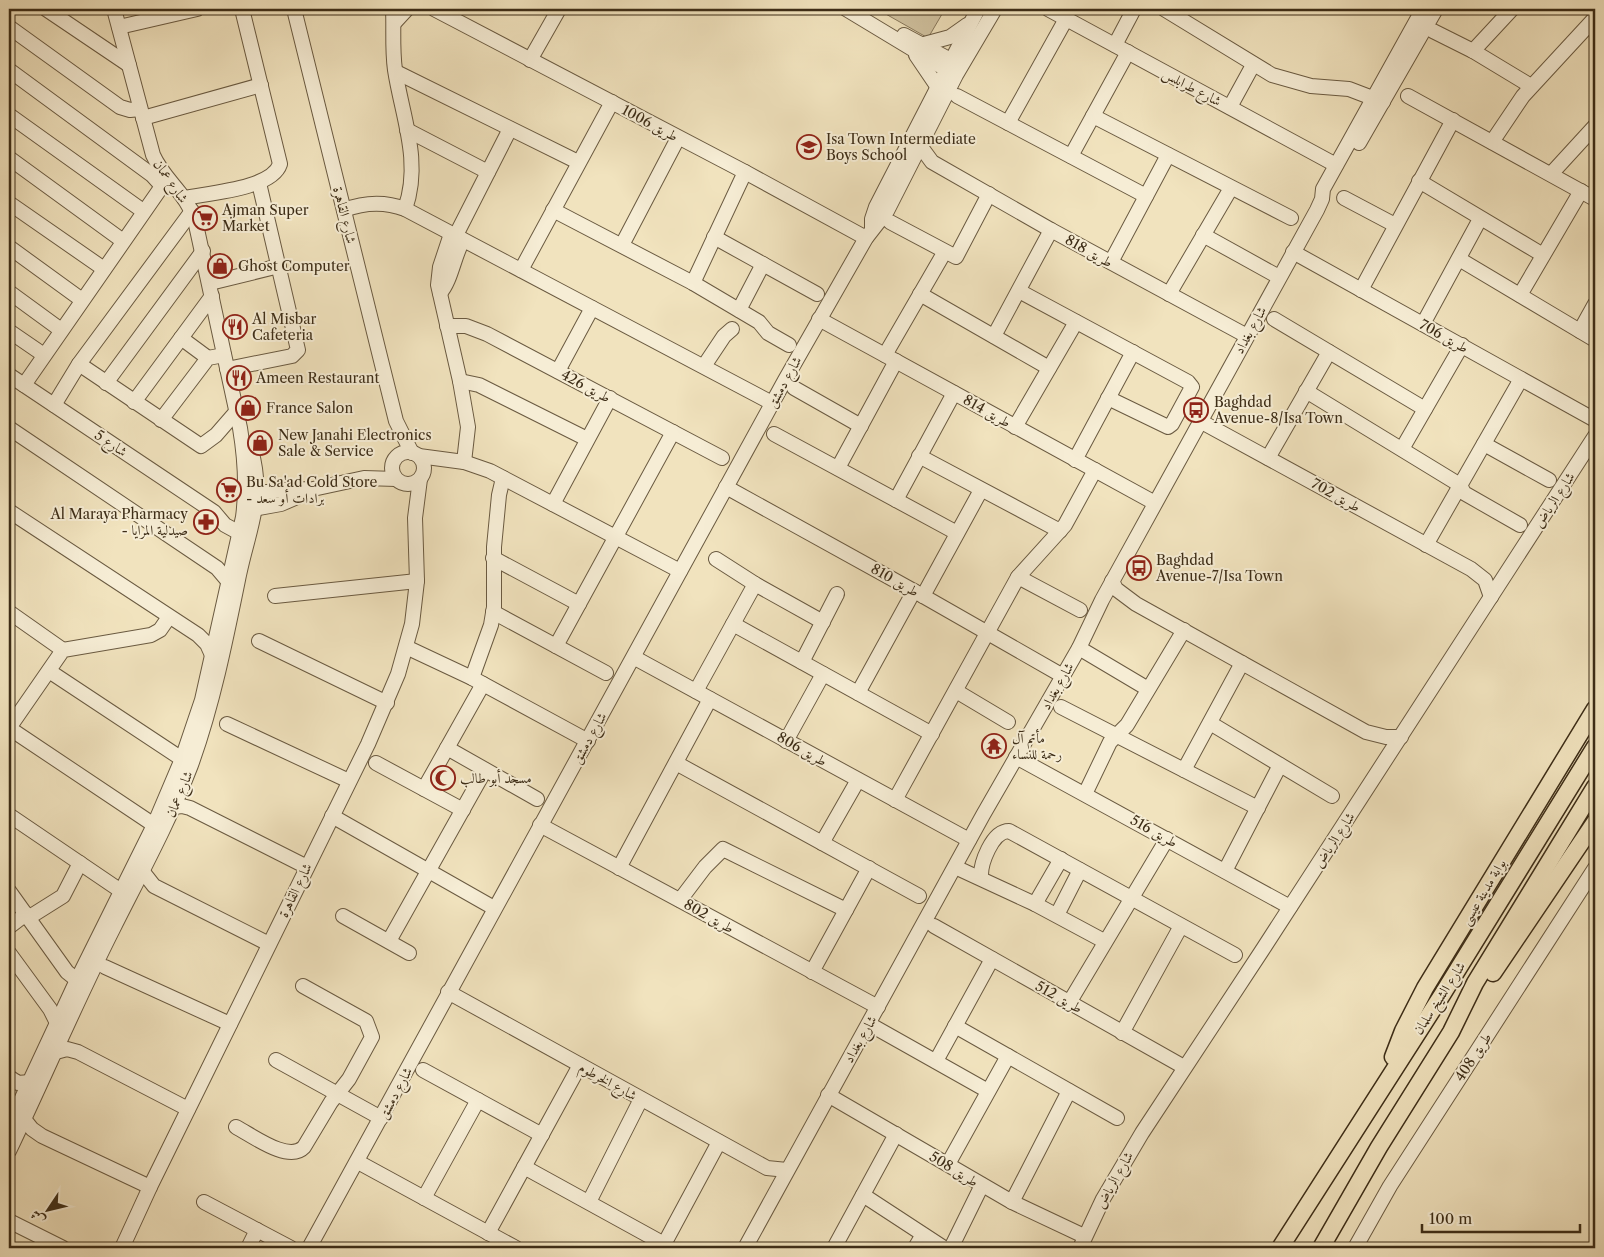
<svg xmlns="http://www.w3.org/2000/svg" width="1604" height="1257" font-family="'Libre Caslon Text',Amiri,serif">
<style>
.green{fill:#d2c4a2;stroke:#88785c}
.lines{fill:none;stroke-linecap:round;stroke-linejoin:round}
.minor-casing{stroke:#6a5a41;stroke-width:16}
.major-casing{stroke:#3d2d17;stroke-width:19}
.minor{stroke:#f6edd5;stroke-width:14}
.major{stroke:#f1e3be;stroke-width:16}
.labels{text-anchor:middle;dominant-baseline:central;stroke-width:4;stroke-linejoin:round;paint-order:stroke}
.street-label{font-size:14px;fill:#3d2d17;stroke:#f6edd5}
.poi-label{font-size:14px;fill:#3d2d17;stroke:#f6edd5;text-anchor:start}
</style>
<rect width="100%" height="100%" fill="#f1e3be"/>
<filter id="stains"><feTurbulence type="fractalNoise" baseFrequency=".004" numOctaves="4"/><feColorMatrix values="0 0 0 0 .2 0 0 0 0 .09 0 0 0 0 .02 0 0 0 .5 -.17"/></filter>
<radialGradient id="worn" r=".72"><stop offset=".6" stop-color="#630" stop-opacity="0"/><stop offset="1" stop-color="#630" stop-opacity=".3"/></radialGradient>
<path class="green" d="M877 9H945L928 38Z"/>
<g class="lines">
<defs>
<g id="minor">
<path d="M46 9 129 65"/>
<path d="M294 9 396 421 412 453"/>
<path d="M393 9C394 29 392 49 395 70 402 116 422 162 405 209"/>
<path d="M434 9 745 172 866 238"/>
<path d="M846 9 952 73"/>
<path d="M1048 9 1336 165"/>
<path d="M1164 9 1272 75 1311 86 1349 89 1383 102"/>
<path d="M395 22 407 9"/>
<path d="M9 27 120 107 130 110 140 109"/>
<path d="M119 27 197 9"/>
<path d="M1433 31 1473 51 1531 86"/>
<path d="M904 35 958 64"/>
<path d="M924 44 950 37 967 25"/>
<path d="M1115 45 1134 9"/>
<path d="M1473 51 1512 9"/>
<path d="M916 55 937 86"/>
<path d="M530 60 559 9"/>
<path d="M9 70 152 175 162 186"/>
<path d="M396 72 578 162"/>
<path d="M957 96 1146 196"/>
<path d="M1408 96 1595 199"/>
<path d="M1230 107 1253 65"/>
<path d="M9 115 143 211"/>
<path d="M1093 116 1291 218"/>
<path d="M143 118 261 85"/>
<path d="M1008 123 1066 19"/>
<path d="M407 130 488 172"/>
<path d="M1492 142 1523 96 1595 18"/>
<path d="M1359 143 1436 9"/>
<path d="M921 147 932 162 1051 230 1247 336"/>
<path d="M1071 156 1128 52"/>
<path d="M9 158 123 241"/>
<path d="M1551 174 1595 126"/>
<path d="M1419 181 1543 255"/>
<path d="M184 198C208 193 272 189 280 164L242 9"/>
<path d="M1344 198 1395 225"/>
<path d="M9 203 104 269"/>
<path d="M344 210C365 202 384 201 405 209L772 403"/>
<path d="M553 210 693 283 759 322 768 333 789 345"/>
<path d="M890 222 956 257 989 194"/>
<path d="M872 228V219L876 207 978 9"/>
<path d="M451 234 440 267 438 285 460 381 468 427 464 462"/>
<path d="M1203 235 1279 277"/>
<path d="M455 237 510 129"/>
<path d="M714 237 817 294"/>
<path d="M622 245 678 138"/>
<path d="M9 247 82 300"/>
<path d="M1293 252 1595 420"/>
<path d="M1459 259 1595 340"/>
<path d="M1111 262 1168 155"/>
<path d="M521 270 612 102"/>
<path d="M210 283 279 266"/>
<path d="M693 283 745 172"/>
<path d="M1361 290 1453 120"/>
<path d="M1019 291 1188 382 1192 387 1172 424 1168 427 1108 398"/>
<path d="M9 292 61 330"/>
<path d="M440 293C451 281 454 256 463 240"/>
<path d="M920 294 1049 368"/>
<path d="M1169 294 1231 188"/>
<path d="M1520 295 1581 191"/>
<path d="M739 310 763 264"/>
<path d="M819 319 1155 503"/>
<path d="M1274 319 1425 409"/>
<path d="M1423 324 1480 219"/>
<path d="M447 326H466L487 334 722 458"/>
<path d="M9 331 44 355"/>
<path d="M1580 331 1595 304"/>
<path d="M994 336 1051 230"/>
<path d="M181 338 208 358"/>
<path d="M885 355 944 253"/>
<path d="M79 364 201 446 216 435 236 412"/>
<path d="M704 366 724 336 732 329"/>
<path d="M227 369 292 356 298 350 259 183"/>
<path d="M558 371 592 308"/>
<path d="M9 375 214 512 225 525 247 537"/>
<path d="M460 381 479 385 587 439"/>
<path d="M106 383 203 251"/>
<path d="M24 385 167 179"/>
<path d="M794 388 861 426"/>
<path d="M1306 391 1460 485 1464 493 1520 525"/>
<path d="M134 402 212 296"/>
<path d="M54 405 79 364 192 211"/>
<path d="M161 420 208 358 224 355"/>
<path d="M1200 421 1471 569 1485 580 1491 597"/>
<path d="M1015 427 1076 322"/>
<path d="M9 428 217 568 228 581"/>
<path d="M774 434 957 533"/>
<path d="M1484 444 1549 480"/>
<path d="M1402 449 1462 345"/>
<circle cx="408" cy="468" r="16"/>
<path d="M419 456 464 462 490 471 680 571"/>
<path d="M919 456 1060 531"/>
<path d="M1268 458 1329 352"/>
<path d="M1075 460 1133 352"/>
<path d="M838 468 896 361"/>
<path d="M726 487 923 596 1063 676"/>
<path d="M249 495 280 490 313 489 364 478 396 479"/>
<path d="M896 500 954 393"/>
<path d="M553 504 610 398"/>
<path d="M248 510 281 504 311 491"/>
<path d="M9 511 198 635 207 644 212 655"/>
<path d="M1426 545 1521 379"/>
<path d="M493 558 579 604"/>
<path d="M716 559 755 584 823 622"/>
<path d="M1018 577 1080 610"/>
<path d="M1112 581 1116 589 1136 604 1366 732 1386 737H1401"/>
<path d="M275 596 417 581"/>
<path d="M923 596 981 490"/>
<path d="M9 612 63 650"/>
<path d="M493 612 606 673"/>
<path d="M733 624 932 734"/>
<path d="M259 641 387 703"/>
<path d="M556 646 673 432"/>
<path d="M406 647 472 678 588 741"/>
<path d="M1079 648 1148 689"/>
<path d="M635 658 969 840"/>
<path d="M802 662 837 594"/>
<path d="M49 671 182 759"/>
<path d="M472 678 491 625 494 607V547L499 495 503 478"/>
<path d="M696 691 755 584"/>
<path d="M956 691 1008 722"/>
<path d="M858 693 914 591"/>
<path d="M1061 707 1258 808"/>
<path d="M1210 723 1332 796"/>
<path d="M227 724 349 781"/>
<path d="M9 728 63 650 151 635 160 630 169 617"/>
<path d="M9 728 160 829"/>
<path d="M786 741 823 674"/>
<path d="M447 748 537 799"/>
<path d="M1016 757 1290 907"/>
<path d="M376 763 463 810"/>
<path d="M676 763 919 896"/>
<path d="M1184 770 1242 663"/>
<path d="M424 789 483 684"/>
<path d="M1085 794 1110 742 1127 725 1184 630"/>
<path d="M895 800 1018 577 1065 525 1095 470"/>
<path d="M174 807 182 806 190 808 307 867"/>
<path d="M9 815 121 891"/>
<path d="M332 816 494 908"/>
<path d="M540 825 878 1007"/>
<path d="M822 843 858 780"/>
<path d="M955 867 1035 904 1104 941"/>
<path d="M619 868 710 699"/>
<path d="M1225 871 1280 765"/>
<path d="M143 872 154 886 269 944"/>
<path d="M981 878C980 864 992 831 1009 831L1235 955"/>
<path d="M9 891 67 972 77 980"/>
<path d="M680 900 705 867 723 849 846 910"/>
<path d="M1035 904 1061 859"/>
<path d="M1057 915 1080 870"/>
<path d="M343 916 409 953"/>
<path d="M28 918 63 896 80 863"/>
<path d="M934 926 1184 1067"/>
<path d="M9 927 26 914"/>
<path d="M389 941 485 770"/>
<path d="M9 953 50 1009 57 1023"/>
<path d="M105 967 230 1024"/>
<path d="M812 972 869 868"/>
<path d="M448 992 767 1168 787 1170"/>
<path d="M1069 1003 1167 839"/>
<path d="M869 1024 988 1091"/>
<path d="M955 1026 1117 1118"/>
<path d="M1122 1033 1181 926"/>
<path d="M56 1052 67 1049 78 1052 188 1109"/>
<path d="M276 1060 381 1118"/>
<path d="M936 1061 992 959"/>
<path d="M423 1070 542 1135"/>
<path d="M9 1077 18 1083 30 1082"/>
<path d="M828 1095 1012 1202 1084 1236"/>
<path d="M24 1119 32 1129 42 1136 150 1187"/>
<path d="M9 1126 77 980 154 825 182 759 202 700 243 517C247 487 245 458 240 428L195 220C187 194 164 180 153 155L114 9"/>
<path d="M236 1127C253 1136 289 1163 304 1147L331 1102 349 1079 372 1037 366 1021 303 986"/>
<path d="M9 1151C44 1078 76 1002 113 929 140 875 169 822 191 765 213 704 226 639 239 575 249 527 265 500 251 450"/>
<path d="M358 1162 516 1248"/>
<path d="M948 1164 1008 1056"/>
<path d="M524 1167 664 1244"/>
<path d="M863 1195 944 1248"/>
<path d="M424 1198 478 1100"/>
<path d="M204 1202 291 1248"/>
<path d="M589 1202 641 1099"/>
<path d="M1012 1202 1069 1091"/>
<path d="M9 1221 63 1248"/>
<path d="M488 1233 580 1065"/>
<path d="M122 1248 150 1187 368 744 398 674 412 624 417 581 415 518 420 479"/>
<path d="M248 1248 257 1230"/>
<path d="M309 1248 785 380 866 238 887 211 956 75 995 9"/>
<path d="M662 1248 719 1142"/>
<path d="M745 1248 983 815 1079 648 1102 600 1317 210 1322 199 1323 189 1423 9"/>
<path d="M834 1248 896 1134"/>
<path d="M915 1248 922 1236"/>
<path d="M951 1248 982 1185"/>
<path d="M1080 1248 1103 1199 1142 1133 1263 949 1595 436"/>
<path d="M1355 1248 1390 1186 1595 868"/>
</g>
<g id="major">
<path d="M1493 973 1595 822"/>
<path d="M1393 1057 1403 1031 1425 988 1595 709"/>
<path d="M1280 1248 1442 995 1595 747"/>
<path d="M1321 1248 1379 1147 1451 1032 1475 983 1595 787"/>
</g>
</defs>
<use href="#minor" class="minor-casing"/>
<use href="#major" class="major-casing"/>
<use href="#minor" class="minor"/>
<use href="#major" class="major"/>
</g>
<defs>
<symbol id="school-ring" viewBox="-11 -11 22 22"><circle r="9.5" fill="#f6edd5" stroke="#8f2418" stroke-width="1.5"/><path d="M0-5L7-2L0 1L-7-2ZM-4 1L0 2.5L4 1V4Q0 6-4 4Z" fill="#8f2418"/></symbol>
<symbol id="supermarket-ring" viewBox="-11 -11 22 22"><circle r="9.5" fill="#f6edd5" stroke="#8f2418" stroke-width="1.5"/><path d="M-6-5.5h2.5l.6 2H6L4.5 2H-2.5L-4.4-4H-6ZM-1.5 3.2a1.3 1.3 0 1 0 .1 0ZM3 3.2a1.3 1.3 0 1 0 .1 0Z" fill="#8f2418"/></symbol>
<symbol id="shop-ring" viewBox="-11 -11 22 22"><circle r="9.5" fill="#f6edd5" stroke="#8f2418" stroke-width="1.5"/><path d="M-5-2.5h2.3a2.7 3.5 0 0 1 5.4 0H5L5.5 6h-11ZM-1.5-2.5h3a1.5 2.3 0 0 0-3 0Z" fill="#8f2418"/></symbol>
<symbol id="restaurant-ring" viewBox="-11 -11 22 22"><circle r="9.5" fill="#f6edd5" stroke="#8f2418" stroke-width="1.5"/><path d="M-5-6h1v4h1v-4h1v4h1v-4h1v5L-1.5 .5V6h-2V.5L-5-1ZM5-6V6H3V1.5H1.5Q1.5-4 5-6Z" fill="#8f2418"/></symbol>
<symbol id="bus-ring" viewBox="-11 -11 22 22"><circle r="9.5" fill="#f6edd5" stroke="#8f2418" stroke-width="1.5"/><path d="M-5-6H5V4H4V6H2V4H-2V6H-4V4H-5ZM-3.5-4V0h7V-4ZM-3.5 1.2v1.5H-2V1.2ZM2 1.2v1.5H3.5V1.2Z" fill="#8f2418"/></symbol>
<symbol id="pharmacy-ring" viewBox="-11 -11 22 22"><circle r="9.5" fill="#f6edd5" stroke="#8f2418" stroke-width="1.5"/><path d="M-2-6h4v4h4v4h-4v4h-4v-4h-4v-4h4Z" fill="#8f2418"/></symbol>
<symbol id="temple-ring" viewBox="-11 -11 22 22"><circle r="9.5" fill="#f6edd5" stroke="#8f2418" stroke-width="1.5"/><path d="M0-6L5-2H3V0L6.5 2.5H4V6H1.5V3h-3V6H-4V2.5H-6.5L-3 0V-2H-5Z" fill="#8f2418"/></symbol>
<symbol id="mosque-ring" viewBox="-11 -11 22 22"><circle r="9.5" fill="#f6edd5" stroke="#8f2418" stroke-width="1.5"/><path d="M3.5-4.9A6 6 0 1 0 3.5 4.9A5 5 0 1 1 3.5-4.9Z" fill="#8f2418"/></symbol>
</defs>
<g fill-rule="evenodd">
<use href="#school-ring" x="795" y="133" width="28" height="28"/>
<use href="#supermarket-ring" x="191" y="204" width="28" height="28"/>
<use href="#shop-ring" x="206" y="252" width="28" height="28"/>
<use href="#restaurant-ring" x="221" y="313" width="28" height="28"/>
<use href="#restaurant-ring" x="225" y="364" width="28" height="28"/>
<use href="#shop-ring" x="234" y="394" width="28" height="28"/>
<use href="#bus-ring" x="1182" y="396" width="28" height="28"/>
<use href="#shop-ring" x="246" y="429" width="28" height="28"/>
<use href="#supermarket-ring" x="215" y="476" width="28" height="28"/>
<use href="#pharmacy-ring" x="192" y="508" width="28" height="28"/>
<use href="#bus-ring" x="1125" y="554" width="28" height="28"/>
<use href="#temple-ring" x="980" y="732" width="28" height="28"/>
<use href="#mosque-ring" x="429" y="764" width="28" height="28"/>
</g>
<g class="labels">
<g class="street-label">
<text transform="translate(1192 87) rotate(28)">شارع طرابلس</text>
<text transform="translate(650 123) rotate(28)">طريق 1006</text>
<text transform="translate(171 181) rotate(55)">شارع عمان</text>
<text transform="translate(345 215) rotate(76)">شارع القاهرة</text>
<text transform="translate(1089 251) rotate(29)">طريق 818</text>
<text transform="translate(1250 330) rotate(-61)">شارع بغداد</text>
<text transform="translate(1444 336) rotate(29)">طريق 706</text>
<text transform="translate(784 382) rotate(-61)">شارع دمشق</text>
<text transform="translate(586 386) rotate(28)">طريق 426</text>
<text transform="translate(987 411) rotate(29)">طريق 814</text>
<text transform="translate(111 443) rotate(34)">شارع 5</text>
<text transform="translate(1336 495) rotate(29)">طريق 702</text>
<text transform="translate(1554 500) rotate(-57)">شارع الرياض</text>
<text transform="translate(895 580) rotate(29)">طريق 810</text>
<text transform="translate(1057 686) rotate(-60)">شارع بغداد</text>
<text transform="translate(589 738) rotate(-61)">شارع دمشق</text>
<text transform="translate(802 749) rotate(29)">طريق 806</text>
<text transform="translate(179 794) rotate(-67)">شارع عمان</text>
<text transform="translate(1154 831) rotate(29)">طريق 516</text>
<text transform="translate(1334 840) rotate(-57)">شارع الرياض</text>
<text transform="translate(295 890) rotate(-64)">شارع القاهرة</text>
<text transform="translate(1483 892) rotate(-59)">بوابة مدينة عيسى</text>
<text transform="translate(709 916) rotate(29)">طريق 802</text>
<text transform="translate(1059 997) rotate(29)">طريق 512</text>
<text transform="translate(1439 998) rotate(-57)">شارع الشيخ سلمان</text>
<text transform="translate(860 1039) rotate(-60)">شارع بغداد</text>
<text transform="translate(1473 1057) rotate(-57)">طريق 408</text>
<text transform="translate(608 1081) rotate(29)">شارع الخرطوم</text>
<text transform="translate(395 1093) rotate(-62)">شارع دمشق</text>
<text transform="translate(954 1169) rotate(31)">طريق 508</text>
<text transform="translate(1114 1180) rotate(-61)">شارع الرياض</text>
</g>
<g class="poi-label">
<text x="826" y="139">Isa Town Intermediate<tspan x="826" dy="16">Boys School</tspan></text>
<text x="222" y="210">Ajman Super<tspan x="222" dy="16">Market</tspan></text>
<text x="238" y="266">Ghost Computer</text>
<text x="252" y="319">Al Misbar<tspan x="252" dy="16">Cafeteria</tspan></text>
<text x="256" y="378">Ameen Restaurant</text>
<text x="1214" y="402">Baghdad<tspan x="1214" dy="16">Avenue-8/Isa Town</tspan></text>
<text x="266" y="408">France Salon</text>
<text x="278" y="435">New Janahi Electronics<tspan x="278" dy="16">Sale &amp; Service</tspan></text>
<text x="246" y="482">Bu Sa'ad Cold Store<tspan x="246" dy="16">- برادات أو سعد</tspan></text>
<text x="188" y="514" text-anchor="end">Al Maraya Pharmacy<tspan x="188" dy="16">- صيدلية المرايا</tspan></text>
<text x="1156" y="560">Baghdad<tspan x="1156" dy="16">Avenue-7/Isa Town</tspan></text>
<text x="1012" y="738">مأتم آل<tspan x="1012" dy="16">رحمة للنساء</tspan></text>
<text x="460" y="778">مسجد أبو طالب</text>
</g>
</g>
<rect width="1604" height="1257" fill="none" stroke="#f1e3be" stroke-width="30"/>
<rect x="10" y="10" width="1584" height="1237" fill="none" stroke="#3d2d17" stroke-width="2.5"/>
<rect x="15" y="15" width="1574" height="1227" fill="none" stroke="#3d2d17"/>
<g transform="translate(48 1210) rotate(235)" stroke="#f6edd5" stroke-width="4" paint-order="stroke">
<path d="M0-4L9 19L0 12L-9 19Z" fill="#3d2d17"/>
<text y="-8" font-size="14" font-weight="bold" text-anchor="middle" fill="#3d2d17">ش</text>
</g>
<path d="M1422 1224v8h158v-8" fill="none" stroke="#3d2d17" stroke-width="2.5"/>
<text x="1429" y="1224" font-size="15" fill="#3d2d17" stroke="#f6edd5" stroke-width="4" paint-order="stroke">100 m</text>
<rect width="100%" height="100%" filter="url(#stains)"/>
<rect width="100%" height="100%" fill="url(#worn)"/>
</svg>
